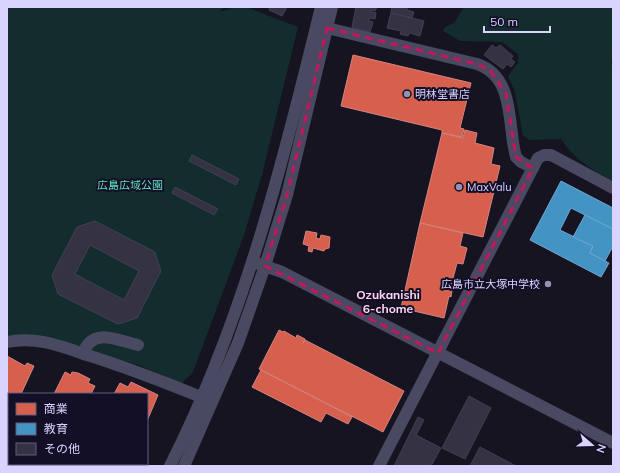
<svg xmlns="http://www.w3.org/2000/svg" width="620" height="473" font-family="Mulish,'Noto Sans JP',sans-serif">
<style>
.green{fill:#132c2d}
.shops{fill:#d6604d;stroke:#d78382}
.schools{fill:#4393c3;stroke:#70a6d5}
.building{fill:#343243;stroke:#433f54;fill-rule:evenodd}
.lines{fill:none;stroke-linecap:round;stroke-linejoin:round}
.minor{stroke:#4a4962;stroke-width:12}
.marked{fill:none;stroke:#c2185b;stroke-width:3;stroke-dasharray:8 5;stroke-linejoin:round}
.poi-dot{fill:#9591b1;stroke:#130f26;stroke-width:1.5}
.labels{text-anchor:middle;dominant-baseline:central;stroke-width:4;stroke-linejoin:round;paint-order:stroke}
.poi-label{font-size:11px;fill:#d9d4ff;stroke:#130f26;text-anchor:start}
.park-label{font-size:11px;fill:#5fe0c0;stroke:#130f26}
.neighbourhood-label{font-size:12px;font-weight:bold;fill:#ffd6f0;stroke:#130f26}
</style>
<rect width="100%" height="100%" fill="#161421"/>
<g class="green">
<path d="M7 7H224L219 12 236 7H246L298 27 262 175 243 238 193 372 181 384 141 366 48 338 7 337Z"/>
<path d="M464 7H613V54L611 62 613 72V181C593 171 573 158 561 139L530 140 523 136 515 92 508 76 518 63V54L502 42 460 41 443 31 445 27 454 23Z"/>
</g>
<g class="shops">
<path d="M353 55 471 83 460 128 464 129 462 137 442 133V130L341 106Z"/>
<path d="M465 130 477 133 475 143 494 148 491 164 500 166 483 237 420 223 442 133 463 138Z"/>
<path d="M420 223 463 233 460 246 467 248 463 264 457 263 450 290H452L451 297 449 296 444 318 401 308Z"/>
<path d="M306 231 317 233 316 238 320 239 321 235 330 237 329 248 325 249 324 251 313 248 312 252 308 251 309 246 303 244Z"/>
<path d="M279 330 283 332 284 331 296 338 297 335 305 339 303 343 305 340 404 391 383 432 259 369Z"/>
<path d="M7 356 25 366 27 363 34 366 21 394H9V411L7 410Z"/>
<path d="M261 370 352 417 348 424 326 413 321 422 252 387Z"/>
<path d="M65 372 71 375 72 372 78 373 90 379 88 383 95 386 91 394H54Z"/>
<path d="M131 382 158 395 147 421V394H114L120 383 128 387Z"/>
</g>
<g class="schools">
<path d="M561 181 613 208V229L571 208 560 230 593 246 590 253 609 263 601 277 530 240Z"/>
<path d="M585 215 613 229V246L605 261 590 253 593 246 573 237Z"/>
</g>
<g class="building">
<path d="M270 7H287L282 16 269 10Z"/>
<path d="M356 7H377L375 11 371 10V12L376 13 375 19 369 18V21L373 22 370 32 352 27Z"/>
<path d="M392 7H407V10L414 12 412 18 391 13Z"/>
<path d="M391 13 424 21 420 36 409 33 408 36 400 34 401 31 387 28Z"/>
<path d="M492 45 496 48 500 45 513 56 511 59 515 62 511 67 507 64 503 69 484 55Z"/>
<path d="M192 155 239 179 236 185 189 161Z"/>
<path d="M175 187 218 209 214 215 172 193Z"/>
<path d="M95 221 155 252 161 271 137 318 118 324 58 294 52 275 77 227ZM90 245 139 271 124 300 75 274Z"/>
<path d="M469 396 491 408 465 459 442 448Z"/>
<path d="M418 417 424 420 416 435 441 448 431 466H394Z"/>
<path d="M480 447 516 466H470Z"/>
</g>
<g class="lines">
<g class="minor">
<path d="M327 28 477 64C516 77 507 126 516 157L521 162 533 168"/>
<path d="M259 264 282 272 613 443"/>
<path d="M7 342C35 336 61 346 87 355 126 367 164 382 201 397"/>
<path d="M83 353C93 327 116 340 138 345"/>
<path d="M170 466C243 322 283 163 321 7"/>
<path d="M184 466 238 343 265 266 287 195 332 7"/>
<path d="M379 466 538 158 544 155H551L613 188"/>
</g>
</g>
<path class="marked" d="M327 28 477 64 490 70 506 94 516 157 533 168 438 353 265 266 287 195Z"/>
<g class="poi-dot">
<circle cx="407" cy="94" r="4"/>
<circle cx="459" cy="187" r="4"/>
<circle cx="548" cy="284" r="4"/>
</g>
<g class="labels">
<g class="poi-label">
<text x="415" y="94">明林堂書店</text>
<text x="467" y="187">MaxValu</text>
<text x="540" y="284" text-anchor="end">広島市立大塚中学校</text>
</g>
<g class="park-label">
<text x="130" y="185">広島広域公園</text>
</g>
<g class="neighbourhood-label">
<text x="388" y="294">Ozukanishi<tspan x="388" dy="14">6-chome</tspan></text>
</g>
</g>
<rect width="620" height="473" fill="none" stroke="#d9d4ff" stroke-width="16"/>
<rect x="8" y="393" width="140" height="72" fill="#130f26" stroke="#625e7d"/>
<rect x="16" y="403" width="20" height="12" fill="#d6604d" stroke="#625e7d"/>
<text x="44" y="413" font-size="12" fill="#d9d4ff">商業</text>
<rect x="16" y="423" width="20" height="12" fill="#4393c3" stroke="#625e7d"/>
<text x="44" y="433" font-size="12" fill="#d9d4ff">教育</text>
<rect x="16" y="443" width="20" height="12" fill="#343243" stroke="#625e7d"/>
<text x="44" y="453" font-size="12" fill="#d9d4ff">その他</text>
<g transform="translate(592 445) rotate(110)" stroke="#130f26" stroke-width="3" paint-order="stroke">
<path d="M0-3L7 15L0 10L-7 15Z" fill="#d9d4ff"/>
<text y="-6" font-size="11" font-weight="bold" text-anchor="middle" fill="#d9d4ff">N</text>
</g>
<path d="M484 26v6h66v-6" fill="none" stroke="#d9d4ff" stroke-width="2"/>
<text x="490" y="26" font-size="12" fill="#d9d4ff" stroke="#130f26" stroke-width="3" paint-order="stroke">50 m</text>
</svg>
